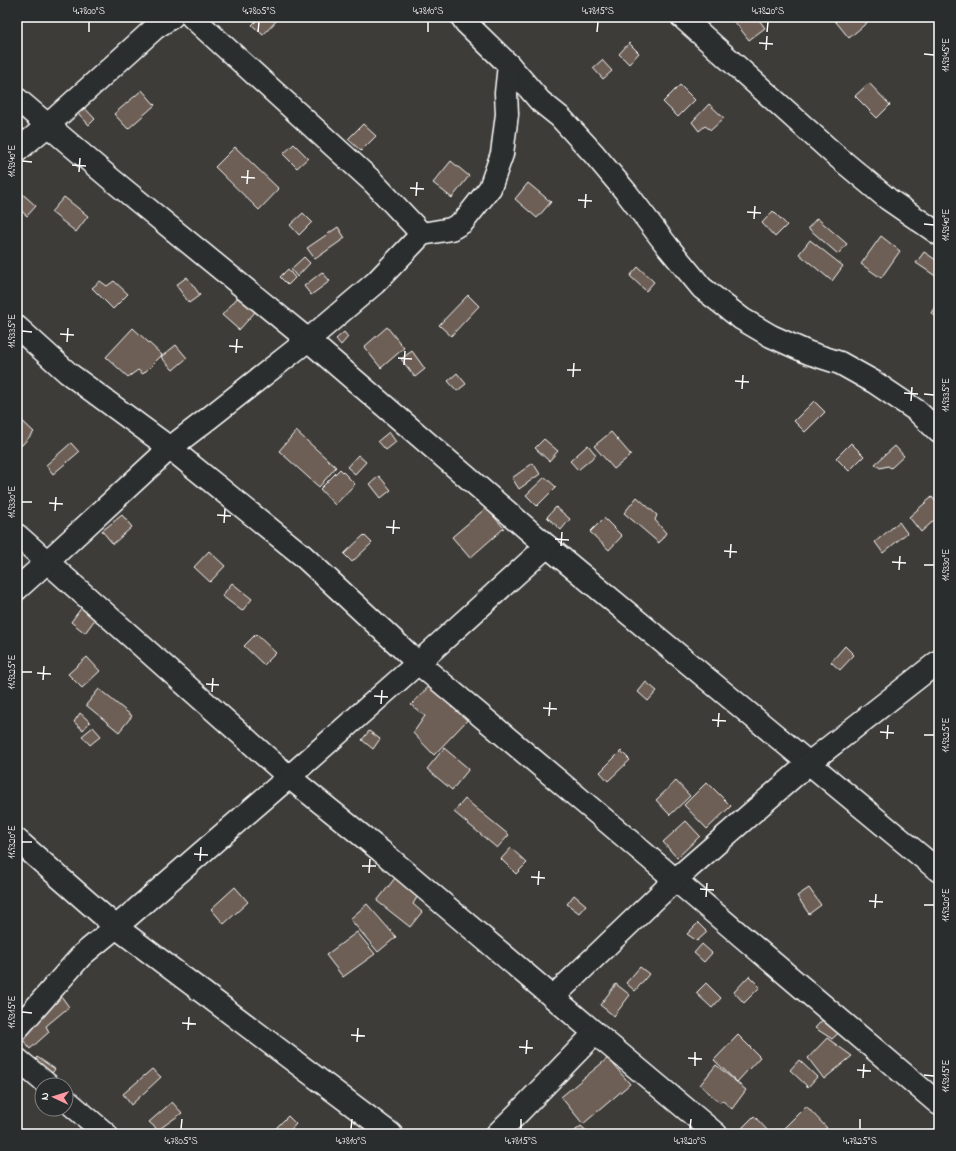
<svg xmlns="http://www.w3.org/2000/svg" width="956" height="1151" font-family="'Indie Flower',sans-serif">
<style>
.building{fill:#6d5f54;stroke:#fff}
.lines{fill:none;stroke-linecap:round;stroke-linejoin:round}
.minor-casing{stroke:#fff;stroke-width:25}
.minor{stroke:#2a2d2e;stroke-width:22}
.ticks{fill:none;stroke:#fff;stroke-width:1.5}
.neatline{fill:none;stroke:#fff;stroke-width:1.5}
.ticks-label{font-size:10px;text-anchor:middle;fill:#fff}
</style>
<rect width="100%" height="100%" fill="#3e3c39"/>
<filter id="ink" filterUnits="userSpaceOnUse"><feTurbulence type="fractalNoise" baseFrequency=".025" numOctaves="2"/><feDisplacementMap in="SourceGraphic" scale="8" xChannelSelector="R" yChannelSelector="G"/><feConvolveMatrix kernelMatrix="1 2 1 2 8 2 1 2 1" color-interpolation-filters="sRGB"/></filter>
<g filter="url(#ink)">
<g class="building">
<path d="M260 17H280L263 35 252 25Z"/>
<path d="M731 17H757L765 28 749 40Z"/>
<path d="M832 17H867L870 20 849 38Z"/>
<path d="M629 43 639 53 629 64 619 54Z"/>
<path d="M602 60 612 71 603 79 593 68Z"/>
<path d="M869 83 890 105 877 118 855 96Z"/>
<path d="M680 85 695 100 678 117 663 102Z"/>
<path d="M142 90 155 105 128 129 114 114Z"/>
<path d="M709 104 724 118 711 130 705 126 699 131 692 122Z"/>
<path d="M82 105 95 119 89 125 76 111Z"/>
<path d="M363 124 376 136 361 151 348 139Z"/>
<path d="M294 144 308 158 297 168 283 154Z"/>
<path d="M235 147 279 189 259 210 215 167Z"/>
<path d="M451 161 469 176 452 198 433 183Z"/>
<path d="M528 183 551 202 537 218 515 199Z"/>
<path d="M17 189 36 206 27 216 17 207Z"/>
<path d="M64 197 88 216 76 232 51 212Z"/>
<path d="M773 211 787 225 775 237 762 223Z"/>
<path d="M303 213 312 222 299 235 290 225Z"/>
<path d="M817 218 847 244 838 254 808 228Z"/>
<path d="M338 227 345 238 315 259 307 248Z"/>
<path d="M881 236 900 251 881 278 861 264Z"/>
<path d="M810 240 843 266 832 281 799 254Z"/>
<path d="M924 252 939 262V274L937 277 916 263Z"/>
<path d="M304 257 310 263 297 277 291 269Z"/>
<path d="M638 267 654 282 646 291 630 276Z"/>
<path d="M288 269 295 278 288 285 280 277Z"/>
<path d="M322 272 330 281 311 295 304 286Z"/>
<path d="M187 277 200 295 189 303 176 285Z"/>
<path d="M100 281 107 286 114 281 128 294 113 309 92 288Z"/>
<path d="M468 295 479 306 451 336 439 325Z"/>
<path d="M239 296 256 311 239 330 222 315Z"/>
<path d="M939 300V318L931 313Z"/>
<path d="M387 327 404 348 381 368 364 347Z"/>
<path d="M133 328 162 355 143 374 138 370 128 377 106 357Z"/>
<path d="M344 332 348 337 341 345 336 339Z"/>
<path d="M176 345 187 358 173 370 161 357Z"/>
<path d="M412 351 425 369 415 377 401 359Z"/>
<path d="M457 373 466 384 457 391 448 381Z"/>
<path d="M814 401 825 412 805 432 794 421Z"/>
<path d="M17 416 34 432 21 446 17 442Z"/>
<path d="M296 431 336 467 319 487 279 451Z"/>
<path d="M389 432 396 442 386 450 378 441Z"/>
<path d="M611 432 631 455 614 469 594 446Z"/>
<path d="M544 439 558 451 549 461 535 448Z"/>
<path d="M71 443 79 452 53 474 46 465Z"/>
<path d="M851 443 864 456 849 471 836 458Z"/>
<path d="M588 445 596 455 578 470 570 461Z"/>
<path d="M895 446 904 456 891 468 888 466 880 468 875 464Z"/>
<path d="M358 455 366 462 355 474 347 467Z"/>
<path d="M533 463 540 474 519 489 512 478Z"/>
<path d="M340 469 355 484 335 505 320 489Z"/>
<path d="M379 476 391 490 381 498 370 484Z"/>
<path d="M545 477 556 487 537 506 526 495Z"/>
<path d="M637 497 657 515 655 520 666 533 659 543 624 513Z"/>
<path d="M932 497 939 506V516L921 532 909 517Z"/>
<path d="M556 507 570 519 561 530 547 517Z"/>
<path d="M486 508 504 528 470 558 452 537Z"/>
<path d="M122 515 132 527 113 544 102 531Z"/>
<path d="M604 518 622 536 609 550 590 532Z"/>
<path d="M899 522 907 533 883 553 875 542Z"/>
<path d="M364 535 372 543 352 562 344 554Z"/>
<path d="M209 551 225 566 210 582 194 567Z"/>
<path d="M232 583 252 599 242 611 222 596Z"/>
<path d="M82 607 96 618 85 633 71 622Z"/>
<path d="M256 634 276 653 264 665 244 646Z"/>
<path d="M845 646 854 655 840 670 831 662Z"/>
<path d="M87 657 100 671 82 688 68 674Z"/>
<path d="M436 679 474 713 434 755 413 733 425 716 411 705Z"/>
<path d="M646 682 657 691 648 701 638 692Z"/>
<path d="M99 689 132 716 119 732 86 705Z"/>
<path d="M80 713 90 722 83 730 74 722Z"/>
<path d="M93 727 101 736 90 745 82 736Z"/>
<path d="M369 731 380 739 373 749 362 740Z"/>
<path d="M444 748 469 769 452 790 427 769Z"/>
<path d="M621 751 630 760 608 781 600 772Z"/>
<path d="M676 781 690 796 670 815 656 800Z"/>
<path d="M707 782 731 806 707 829 684 805Z"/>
<path d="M465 799 509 835 497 848 454 812Z"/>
<path d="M686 821 700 836 677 858 663 842Z"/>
<path d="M511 848 527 863 516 874 501 859Z"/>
<path d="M399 873 420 892 413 904 422 912 410 927 377 901Z"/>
<path d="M235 887 248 902 224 924 211 909Z"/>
<path d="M809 888 821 905 809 914 797 896Z"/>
<path d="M574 895 586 905 579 913 567 904Z"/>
<path d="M367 904 396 937 378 952 350 919Z"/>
<path d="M698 923 707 932 697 941 687 934Z"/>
<path d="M357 932 375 954 343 977 326 955Z"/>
<path d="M702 944 712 953 704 962 694 953Z"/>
<path d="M640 967 649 974 635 991 626 983Z"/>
<path d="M749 976 760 987 744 1003 734 992Z"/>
<path d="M706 983 721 998 712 1008 696 993Z"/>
<path d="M616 984 630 995 614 1016 600 1005Z"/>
<path d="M56 989 69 1007 46 1026 49 1032 30 1049 17 1032Z"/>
<path d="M829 1013 845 1027 832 1039 815 1028Z"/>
<path d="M738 1035 760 1057 737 1082 714 1060Z"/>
<path d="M827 1038 852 1056 824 1079 808 1058Z"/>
<path d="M37 1057 55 1069 48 1079 30 1067Z"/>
<path d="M608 1058 630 1084 583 1124 561 1097Z"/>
<path d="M799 1060 817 1077 808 1087 790 1070Z"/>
<path d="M716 1065 746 1090 732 1109 723 1101 719 1102 700 1085Z"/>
<path d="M152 1069 161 1077 131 1105 123 1094Z"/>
<path d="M172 1102 182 1113 158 1130 149 1122Z"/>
<path d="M806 1106 827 1128 820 1134H782L780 1132Z"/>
<path d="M288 1116 296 1124 287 1134H275L272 1132Z"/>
<path d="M754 1116 769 1132 767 1134H749L742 1128Z"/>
<path d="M581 1126 590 1134H571Z"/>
</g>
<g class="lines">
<defs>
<g id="minor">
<path d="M192 17 372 181 422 234"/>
<path d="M682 17 833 153 888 199 939 234"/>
<path d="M509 65 540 101 560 117 594 154 626 192 668 247 702 288 742 319 771 336 809 353 840 363 874 382 917 411 939 432"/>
<path d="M17 99 111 179 308 340 547 546 746 711 939 871"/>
<path d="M17 151 48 125 155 28 172 17"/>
<path d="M17 327 68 373 170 448 302 555 418 663 605 820 939 1104"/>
<path d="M17 535 289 777 381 851 595 1033 716 1134"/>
<path d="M17 589 47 562 170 448 209 418 308 340 375 283 422 234 451 229 463 222 490 188 502 154 507 114 506 93 509 65 466 23 462 17"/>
<path d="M17 840 116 927 391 1134"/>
<path d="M553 997 675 880 809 763 939 661"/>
<path d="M17 1029 82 955 116 927 289 777 418 663 547 546"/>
<path d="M17 1059 48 1085"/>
<path d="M66 1100 106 1134"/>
<path d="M497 1134 519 1112 595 1033"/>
</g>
</defs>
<use href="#minor" class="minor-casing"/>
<use href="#minor" class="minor"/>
</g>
</g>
<path class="ticks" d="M89 32V22M258 32 259 22M428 32V22M597 32 598 22M767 32 768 22M759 43 773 44M766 50 767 36M924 54 934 55M22 161 32 162M72 165 86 166M79 172 80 158M241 177 255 178M247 184 248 170M410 188 424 189M416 196 417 182M578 200 592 201M585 208 586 194M747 212 761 213M754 219 755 206M924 224 934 225M22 331 32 332M60 334 74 335M67 342 68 328M229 346 243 347M236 353 237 339M398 358 412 359M404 365 405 351M567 370H581M573 377 574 363M735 381 749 382M742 389 743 375M904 393 918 394M924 394 934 395M911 401 912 387M22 502H32M49 503 63 504M55 511 56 497M217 515 231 516M224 523 225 509M386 527 400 528M393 534 394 520M555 539 569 540M561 546 562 532M724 551 737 552M730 558 731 544M892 562 906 563M924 565H934M899 570 900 556M22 672H32M37 673 51 674M43 680 44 666M206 684 219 685M212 692 213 678M374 696 388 697M381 704 382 690M543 708 557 709M549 716 550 702M712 720 726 721M718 727 719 713M880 732 894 733M924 735H934M887 739 888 725M22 842H32M194 854 208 855M200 861 201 847M362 866H376M369 873 370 859M531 877 545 878M538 885 539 871M700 889 714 890M706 897 707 883M869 901 883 902M924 905H934M875 908 876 894M22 1012 32 1013M182 1023 196 1024M188 1030 189 1017M351 1035 365 1036M357 1042 358 1028M519 1047 533 1048M526 1054 527 1040M688 1058 702 1059M695 1066V1052M857 1070 871 1071M924 1075 934 1076M863 1078 864 1064M181 1129 182 1119M351 1129 352 1119M521 1129V1119M690 1129 691 1119M860 1129V1119"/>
<rect width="956" height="1151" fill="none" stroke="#2a2d2e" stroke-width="44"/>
<g transform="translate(54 1097) rotate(274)"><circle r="19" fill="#2a2d2e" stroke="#7f8182"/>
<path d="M0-3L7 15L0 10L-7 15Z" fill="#ff9aa2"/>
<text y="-6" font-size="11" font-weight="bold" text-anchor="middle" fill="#ffffff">N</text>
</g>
<rect x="22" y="22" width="912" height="1107" class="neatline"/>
<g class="ticks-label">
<text x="89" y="14">4.7800°S</text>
<text x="259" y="14">4.7805°S</text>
<text x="428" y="14">4.7810°S</text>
<text x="598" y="14">4.7815°S</text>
<text x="768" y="14">4.7820°S</text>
<text transform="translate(945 55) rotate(-90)" y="4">11.9345°E</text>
<text transform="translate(11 161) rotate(-90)" y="4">11.9340°E</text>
<text transform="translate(945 225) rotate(-90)" y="4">11.9340°E</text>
<text transform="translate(11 331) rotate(-90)" y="4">11.9335°E</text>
<text transform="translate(945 395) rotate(-90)" y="4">11.9335°E</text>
<text transform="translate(11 502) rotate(-90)" y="4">11.9330°E</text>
<text transform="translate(945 565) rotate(-90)" y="4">11.9330°E</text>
<text transform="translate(11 672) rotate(-90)" y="4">11.9325°E</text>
<text transform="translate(945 735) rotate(-90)" y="4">11.9325°E</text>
<text transform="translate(11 842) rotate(-90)" y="4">11.9320°E</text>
<text transform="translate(945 905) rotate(-90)" y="4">11.9320°E</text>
<text transform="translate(11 1012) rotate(-90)" y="4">11.9315°E</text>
<text transform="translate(945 1076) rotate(-90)" y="4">11.9315°E</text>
<text x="181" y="1144">4.7805°S</text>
<text x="351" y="1144">4.7810°S</text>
<text x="521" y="1144">4.7815°S</text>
<text x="690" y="1144">4.7820°S</text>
<text x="860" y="1144">4.7825°S</text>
</g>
</svg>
